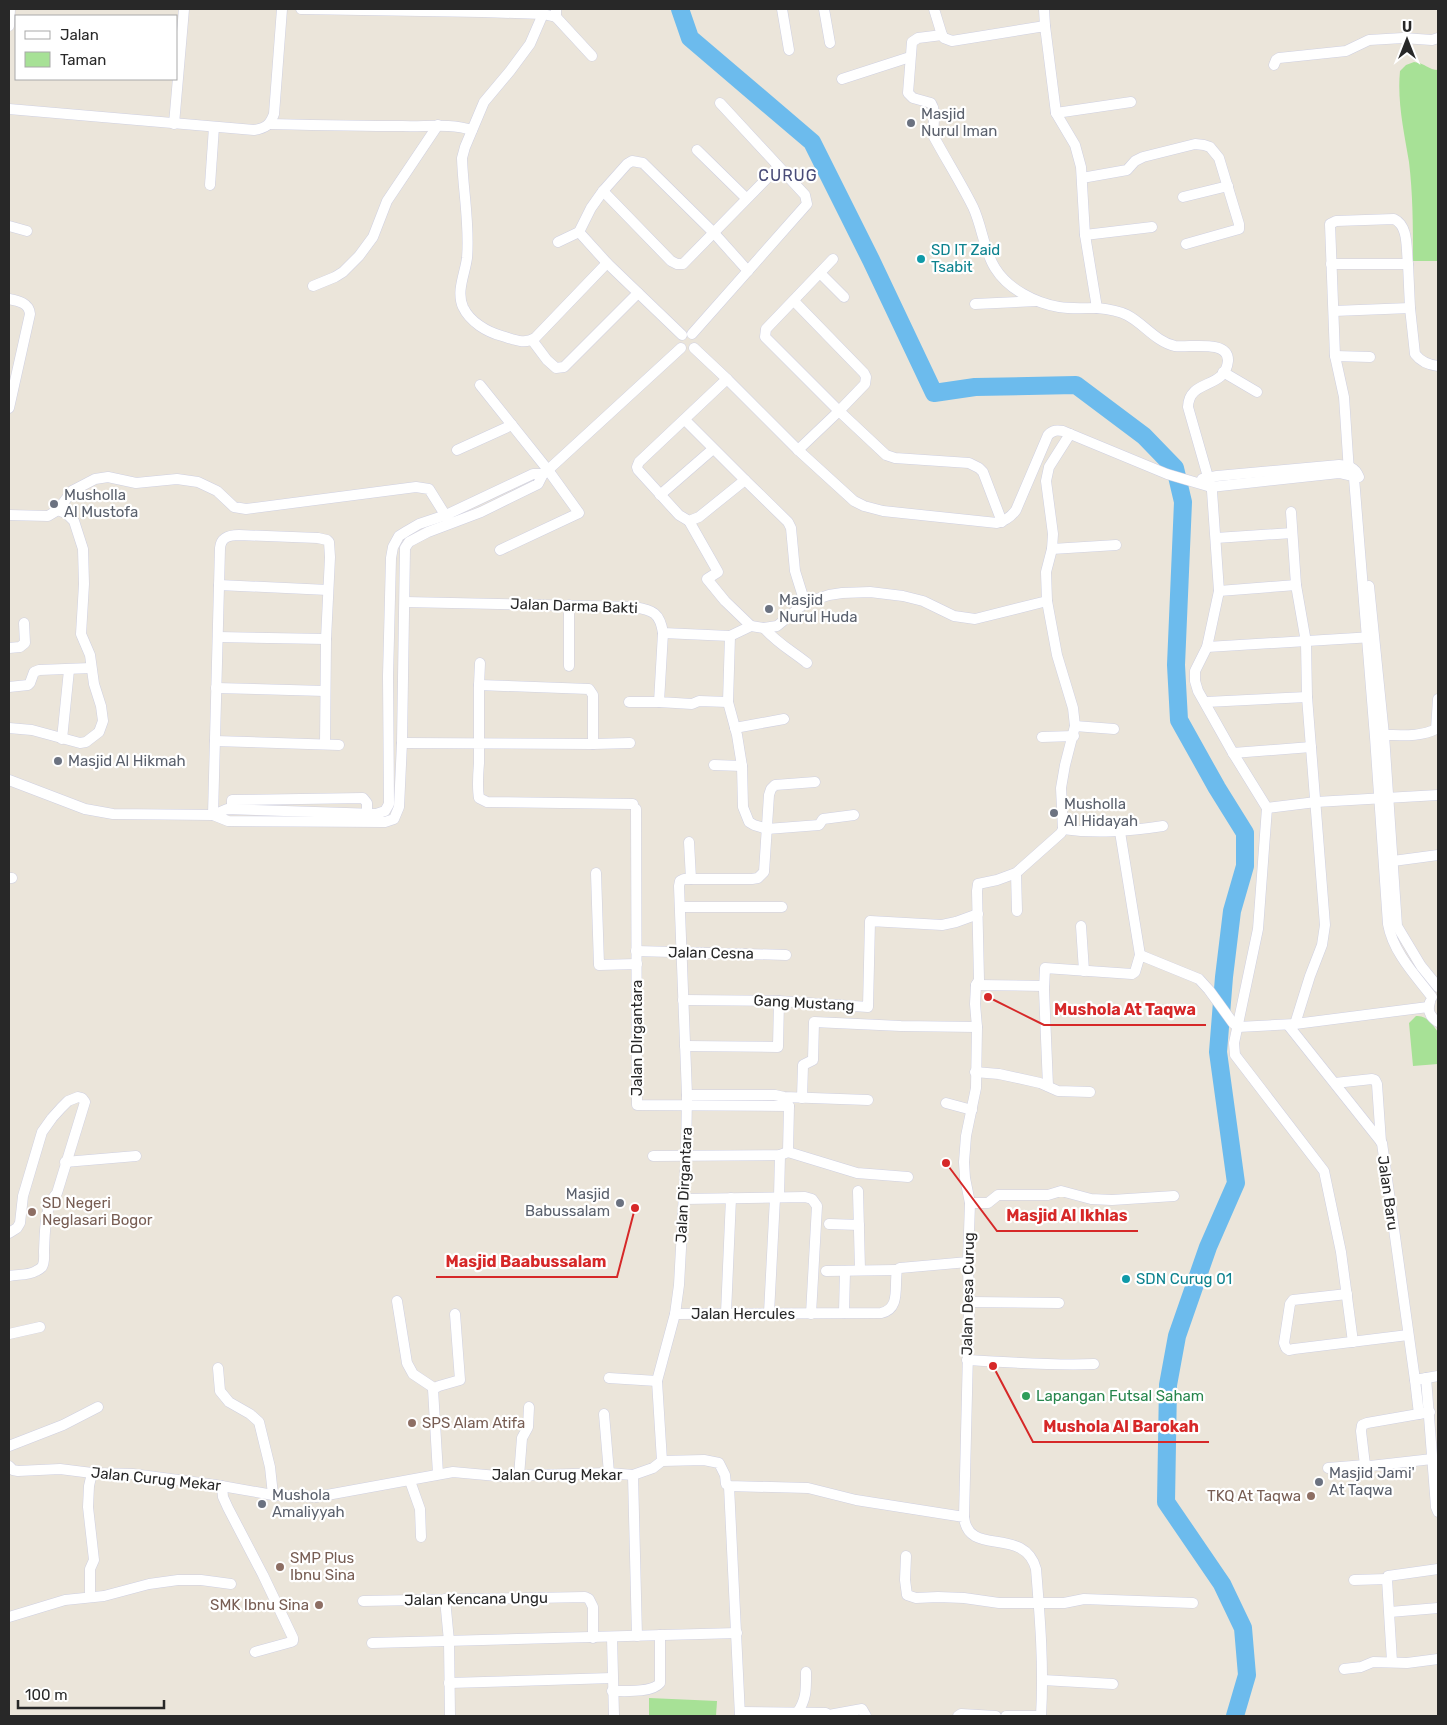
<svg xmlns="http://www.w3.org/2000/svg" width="1447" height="1725" font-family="Rubik,sans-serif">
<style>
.green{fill:#a7e196}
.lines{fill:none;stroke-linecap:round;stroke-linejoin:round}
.river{stroke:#6cbbed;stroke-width:18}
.minor-casing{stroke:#cfd0e1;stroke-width:11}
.minor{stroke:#fff;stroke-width:10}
.worship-dot{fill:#6b7280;stroke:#fff;stroke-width:2}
.culture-dot{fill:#0f9aa8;stroke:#fff;stroke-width:2}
.education-dot{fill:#8d6e63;stroke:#fff;stroke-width:2}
.leisure-dot{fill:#2e9e5b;stroke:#fff;stroke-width:2}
.labels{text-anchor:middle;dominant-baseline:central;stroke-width:4.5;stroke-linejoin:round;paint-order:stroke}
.worship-label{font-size:15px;fill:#5b616d;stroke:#fff;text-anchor:start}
.culture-label{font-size:15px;fill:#0d838f;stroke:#fff;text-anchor:start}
.street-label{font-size:15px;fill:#282828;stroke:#fff}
.education-label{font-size:15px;fill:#785e54;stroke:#fff;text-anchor:start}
.leisure-label{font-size:15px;fill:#27864d;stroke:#fff;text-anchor:start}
.neighbourhood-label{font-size:16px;letter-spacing:1px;fill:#494c78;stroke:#fff}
.leader{fill:none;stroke:#d62828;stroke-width:2}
.callout-dot{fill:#d62828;stroke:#fff;stroke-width:2}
.callout-label{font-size:16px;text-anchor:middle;font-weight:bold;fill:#d62828;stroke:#fff;stroke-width:4.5;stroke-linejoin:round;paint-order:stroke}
</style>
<rect width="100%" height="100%" fill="#ebe5da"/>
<g class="green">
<path d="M1414 62C1425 63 1429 70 1438 70V261H1413C1413 228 1413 195 1409 162 1404 132 1397 101 1400 71L1406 65Z"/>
<path d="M1416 1016C1426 1015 1432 1024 1438 1032V1064L1413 1066 1409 1023Z"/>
<path d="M649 1698 717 1701 716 1716H649Z"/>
</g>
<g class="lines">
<path class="river" d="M680 9 690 38 812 142 871 260 934 393 975 387 1076 385 1144 436 1175 468 1183 502 1176 665 1179 720 1217 788 1245 833V866L1232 911 1224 977 1218 1052 1236 1183 1208 1247 1177 1336 1168 1385 1166 1502 1222 1584 1243 1628 1247 1675 1235 1716"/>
<defs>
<g id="minor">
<path d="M301 9 482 12 543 14 556 17"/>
<path d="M556 9V17L592 56"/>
<path d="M782 9 789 50"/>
<path d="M824 9 830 43"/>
<path d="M934 9 942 35 944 38 952 41 1045 26 1056 113 1075 145 1081 167 1085 235 1097 308C1107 309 1117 310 1127 315 1143 323 1156 342 1175 346 1189 348 1229 339 1228 361 1225 390 1189 378 1188 407L1212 491 1219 591 1207 647 1195 671V681L1198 691 1233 753 1267 808 1258 929 1234 1043 1235 1055 1324 1171 1341 1252 1353 1342"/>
<path d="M1044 9 1045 26"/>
<path d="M543 14 530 44 510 71 484 102 465 147 462 158C463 191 470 225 467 258 465 274 456 291 463 307 470 322 487 332 502 336 513 339 524 345 535 338L607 263"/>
<path d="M9 26 10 9"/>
<path d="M942 35 918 38 912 42 908 93 913 98 931 103C937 112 932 126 934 137 947 161 961 183 973 207 982 226 984 251 995 268 1008 289 1035 303 1059 307 1071 309 1084 308 1097 308"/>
<path d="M1274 65 1276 60 1279 58 1346 51 1369 40 1403 38 1432 40 1438 38"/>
<path d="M842 79 910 57"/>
<path d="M9 109 254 130C266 128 270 125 274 114L282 9"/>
<path d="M1056 113 1131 102"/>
<path d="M174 124 184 9"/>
<path d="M270 124C314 125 358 126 402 126 426 127 449 123 472 130"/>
<path d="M697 150 746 198"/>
<path d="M1082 178 1127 170 1135 161 1143 157 1195 144 1204 145 1210 147 1219 158 1239 224V229L1186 244"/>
<path d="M210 185 214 127"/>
<path d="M603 191 671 261 677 264H683L778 167"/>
<path d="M1183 197 1228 186"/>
<path d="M9 226 27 231"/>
<path d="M579 232 607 263 682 335"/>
<path d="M1085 235 1152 227"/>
<path d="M558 242 579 232 591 208 603 191 627 164 632 161 643 163 714 233 748 271"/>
<path d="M833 259 766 329 765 337 839 411 886 455 895 458 969 463 979 468 983 472 1002 522"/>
<path d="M1331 264H1408L1410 308 1415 354C1421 362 1429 365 1438 366"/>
<path d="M820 273 844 297"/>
<path d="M313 286 335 277 343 272 359 256 373 237 387 201 438 125"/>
<path d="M9 299C19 301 29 303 30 314L9 408"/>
<path d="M794 301 864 373 866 377 865 384 839 411 798 450"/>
<path d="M975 304 1036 301"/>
<path d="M1334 311 1410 308"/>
<path d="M692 334 807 204 805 195 720 103"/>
<path d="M532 340 547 360 556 368 564 367 638 293"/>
<path d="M694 348 727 379 798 450 854 501 864 506 883 511 997 523C1005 521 1011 517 1016 510L1048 435C1053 430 1057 430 1063 431L1167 474 1211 487 1339 473 1352 476 1354 478 1375 737 1388 924C1393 952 1415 975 1432 997"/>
<path d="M1335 356 1370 357"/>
<path d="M1223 372 1257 392"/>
<path d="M727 379 639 462 637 467 638 470 679 515 689 521 699 517 745 480 788 522 791 528 795 571 805 603"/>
<path d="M480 385 548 470 579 513 500 550"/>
<path d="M685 420 745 480"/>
<path d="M457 450 512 425"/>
<path d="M1349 472 1344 397 1335 356 1330 224 1336 221 1394 219C1409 226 1406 249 1408 264"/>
<path d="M1202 479 1217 476 1339 465C1349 466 1355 467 1359 477"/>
<path d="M660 495 713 449"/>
<path d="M1291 512 1296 585 1306 642 1307 697 1325 925 1322 945 1310 976 1295 1024"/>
<path d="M9 515 48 516 58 510 72 491 95 479 108 477 136 483 177 479 198 482 217 491 234 507 246 509 416 487 429 489 449 521"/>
<path d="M689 521 718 572 707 579 725 601 751 626"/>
<path d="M1216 538 1292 533"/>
<path d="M1052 549 1116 545"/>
<path d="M219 585 328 590"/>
<path d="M1369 586 1384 735 1397 926 1421 966 1438 987"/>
<path d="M1219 591 1296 585"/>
<path d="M405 602 634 607C653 610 660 613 663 633L730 636 751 626 764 628 777 626 805 603 829 595 842 593 870 592 903 596 923 601 954 616 975 619 1047 601"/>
<path d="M764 628C777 643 792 651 807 663"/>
<path d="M663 633 659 702 692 704 699 701 728 702"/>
<path d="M730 636 728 702 737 735 742 766 743 807 749 822 754 825 767 829 819 825 823 819 854 815"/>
<path d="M218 637 326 639"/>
<path d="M1207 647 1373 637"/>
<path d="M9 648 20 647 25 643 24 623"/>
<path d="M569 666V605"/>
<path d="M479 685 480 663"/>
<path d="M9 687 28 685 30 683 34 672 39 670 91 668"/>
<path d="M216 688 325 691"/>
<path d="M629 702H659"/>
<path d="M1206 702 1307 697"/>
<path d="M1075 726 1114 729"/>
<path d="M9 728 32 730 80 743 86 742 99 732 103 721 101 706 94 684 90 655 81 634 84 584 83 549 74 521 67 514 58 510"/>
<path d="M735 728 784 719"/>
<path d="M1384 735C1401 735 1421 737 1436 729L1438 699"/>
<path d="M1042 737 1074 736"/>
<path d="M62 739 69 670"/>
<path d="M215 741 339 745"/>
<path d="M402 743 593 744V695L589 689 479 685C479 711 479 737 479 763 478 775 477 787 479 798L487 802 633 804"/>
<path d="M593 744 630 743"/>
<path d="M1233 753 1311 747"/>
<path d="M714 765 742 766"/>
<path d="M9 780 85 809 113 814 213 815 228 821 385 822 394 819 399 807 402 743 405 548 409 542 428 532 481 512 538 484 543 474"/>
<path d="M1267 808 1316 802 1438 795"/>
<path d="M232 809V800L363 798 367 803V813"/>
<path d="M636 809 637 1105 789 1106"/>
<path d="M213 815 227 809 376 814 385 811 389 804 388 676 391 558 393 547 399 536 407 531 419 524 446 515 533 474H543L548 470 681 348"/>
<path d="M213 815 220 548C221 537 229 535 239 535L318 538 327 540 329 542 330 557 326 639 325 744"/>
<path d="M1063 829 1061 788 1065 765 1075 726 1073 708 1057 655 1047 601 1046 572 1052 549 1053 534 1046 481 1049 467 1070 434"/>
<path d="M1063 829C1097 834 1129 831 1163 826"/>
<path d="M1120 832 1140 955"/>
<path d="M689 842 691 879"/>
<path d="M1393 861 1438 855"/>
<path d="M596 873 599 965 637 964"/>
<path d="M1016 873 1017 911"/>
<path d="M9 878H12"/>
<path d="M681 907H782"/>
<path d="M1081 926 1084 971"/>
<path d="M636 951 786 955"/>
<path d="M976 985 1044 986"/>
<path d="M683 1000 779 1001 868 1007 870 921 942 925 956 922 978 914"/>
<path d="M1430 1002C1427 1011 1430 1017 1438 1022"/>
<path d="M1288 1025 1382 1143 1415 1380 1438 1376"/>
<path d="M685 1046 778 1047 779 1001"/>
<path d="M975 1072 999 1074 1040 1083 1058 1091 1090 1092"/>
<path d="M1335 1083 1372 1079 1375 1080 1377 1084 1381 1142"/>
<path d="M1048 1086 1044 990 1045 968 1132 974 1135 972 1140 955 1199 979 1209 990 1233 1023 1238 1027 1295 1024 1428 1007"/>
<path d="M687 1095H775L784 1097 868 1100"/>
<path d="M802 1098 803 1065 813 1060 814 1022 901 1026 977 1027"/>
<path d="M946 1103 972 1110"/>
<path d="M788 1152 857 1173 908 1177"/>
<path d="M788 1152 789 1106"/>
<path d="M653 1156 780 1155 788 1152"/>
<path d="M65 1162 136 1156"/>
<path d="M858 1191 860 1270"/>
<path d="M779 1197 780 1155"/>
<path d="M684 1199 805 1197 812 1199 817 1206 811 1314"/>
<path d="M970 1203H988L998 1195H1048L1061 1191 1091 1199 1112 1200 1174 1196"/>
<path d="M829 1224 859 1225"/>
<path d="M9 1233 17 1228 20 1223 23 1196 42 1132 52 1118 61 1108 68 1101 78 1097 82 1098 85 1102 57 1193C44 1207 45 1233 44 1251 44 1256 45 1262 42 1267 41 1268 38 1270 36 1271 27 1276 18 1274 9 1276"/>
<path d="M826 1271 897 1270"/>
<path d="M1347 1294 1293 1300 1290 1304 1284 1343 1286 1348 1289 1350 1294 1349 1408 1335"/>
<path d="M397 1301 407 1363 413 1374 434 1388"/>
<path d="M969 1302 1059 1303"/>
<path d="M726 1313 731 1198"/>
<path d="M769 1313 775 1198"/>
<path d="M844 1313 845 1271"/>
<path d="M675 1314 881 1313C901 1309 894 1286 897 1270L900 1268 968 1262"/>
<path d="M9 1334 40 1327"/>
<path d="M967 1360C1009 1362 1052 1366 1094 1364"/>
<path d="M218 1368 220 1391 229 1402 250 1414 259 1422 270 1467 273 1495"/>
<path d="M609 1378 657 1381"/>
<path d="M1426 1378 1436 1507 1438 1512"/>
<path d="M1415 1380 1419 1414"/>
<path d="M1430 1412 1367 1423 1362 1425 1361 1431 1365 1465 1370 1466 1432 1459"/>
<path d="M604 1414 609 1473"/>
<path d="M9 1446 63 1425 98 1407"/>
<path d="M662 1461 657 1381 675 1314 679 1285 686 1156 687 1095 679 886 680 881 684 879H752L758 878 764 872 769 795 771 789 775 785 815 782"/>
<path d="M9 1466 13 1470 18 1471 60 1469 92 1473 133 1474 216 1485 273 1495 316 1497 453 1472 497 1476 609 1473 633 1475 653 1468 662 1461 704 1460 719 1463 725 1475 726 1484 729 1486 808 1488 856 1500 964 1517C968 1558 1024 1525 1036 1569 1040 1618 1044 1667 1041 1716"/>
<path d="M1328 1468 1365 1465"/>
<path d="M438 1474 433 1389 439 1386 460 1380 455 1314"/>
<path d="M633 1475 637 1636"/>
<path d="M519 1476 522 1438 528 1427 529 1407"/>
<path d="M410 1481 420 1509 421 1537"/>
<path d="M222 1486 223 1497 228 1508 263 1575 293 1638V1641L291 1642 255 1652"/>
<path d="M729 1486 740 1716"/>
<path d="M964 1517 969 1311 968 1262 970 1203 965 1178 964 1162 966 1136 976 1088 977 1027 975 1004 976 985 979 980 977 891 978 884 997 880 1016 873 1061 833 1063 829"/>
<path d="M906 1556 905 1580 907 1595 916 1598 938 1597 964 1598 999 1603H1064L1084 1599 1193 1603"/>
<path d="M1354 1580 1387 1579"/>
<path d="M90 1597V1569L94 1560 88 1507 89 1486 92 1473"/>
<path d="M445 1599 449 1641 450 1716"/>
<path d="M363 1601 585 1597 589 1599 593 1607V1638"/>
<path d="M1390 1612 1438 1608"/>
<path d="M9 1617 65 1600 104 1596 149 1584 178 1580H201L231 1584"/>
<path d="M612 1637 614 1716"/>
<path d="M372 1643 737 1633"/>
<path d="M1392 1662 1387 1579 1388 1576 1438 1569"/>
<path d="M1344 1669 1361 1667 1373 1662 1407 1663 1438 1659"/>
<path d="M1043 1680 1113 1684"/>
<path d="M449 1683 612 1678"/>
<path d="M612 1691C625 1691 652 1693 660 1683V1635"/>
<path d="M740 1712 826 1713 829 1716"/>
<path d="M797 1713C807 1699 806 1688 806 1672"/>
<path d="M829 1715 862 1709 866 1716"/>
<path d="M958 1716 961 1714 996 1716"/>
<path d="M1006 1716H1041"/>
</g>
</defs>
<use href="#minor" class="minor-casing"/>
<use href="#minor" class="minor"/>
</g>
<g class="worship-dot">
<circle cx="911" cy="123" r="5"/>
<circle cx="54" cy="504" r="5"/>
<circle cx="769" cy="609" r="5"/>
<circle cx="58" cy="761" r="5"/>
<circle cx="1054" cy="813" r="5"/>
<circle cx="620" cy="1203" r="5"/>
<circle cx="1319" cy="1482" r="5"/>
<circle cx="262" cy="1504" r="5"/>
</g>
<g class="culture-dot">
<circle cx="921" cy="259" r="5"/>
<circle cx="1126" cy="1279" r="5"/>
</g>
<g class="education-dot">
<circle cx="32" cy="1212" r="5"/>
<circle cx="412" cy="1423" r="5"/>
<circle cx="1311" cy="1496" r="5"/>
<circle cx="280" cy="1567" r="5"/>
<circle cx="319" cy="1605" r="5"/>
</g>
<circle class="leisure-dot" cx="1026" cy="1396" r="5"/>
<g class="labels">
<g class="worship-label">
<text x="921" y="114">Masjid<tspan x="921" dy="17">Nurul Iman</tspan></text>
<text x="64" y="495">Musholla<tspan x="64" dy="17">Al Mustofa</tspan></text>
<text x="779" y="600">Masjid<tspan x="779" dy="17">Nurul Huda</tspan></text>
<text x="68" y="761">Masjid Al Hikmah</text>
<text x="1064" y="804">Musholla<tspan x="1064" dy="17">Al Hidayah</tspan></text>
<text x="610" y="1194" text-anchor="end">Masjid<tspan x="610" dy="17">Babussalam</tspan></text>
<text x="1329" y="1473">Masjid Jami'<tspan x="1329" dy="17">At Taqwa</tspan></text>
<text x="272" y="1495">Mushola<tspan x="272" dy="17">Amaliyyah</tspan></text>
</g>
<g class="culture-label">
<text x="931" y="250">SD IT Zaid<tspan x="931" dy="17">Tsabit</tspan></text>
<text x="1136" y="1279">SDN Curug 01</text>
</g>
<g class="street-label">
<text transform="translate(574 606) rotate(2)">Jalan Darma Bakti</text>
<text transform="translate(711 953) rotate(1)">Jalan Cesna</text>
<text transform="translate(804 1003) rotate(3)">Gang Mustang</text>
<text transform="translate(637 1038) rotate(-90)">Jalan DIrgantara</text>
<text transform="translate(684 1185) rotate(-87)">Jalan Dirgantara</text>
<text transform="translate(1388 1193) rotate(82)">Jalan Baru</text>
<text transform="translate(968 1294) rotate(-89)">Jalan Desa Curug</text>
<text x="743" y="1314">Jalan Hercules</text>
<text x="557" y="1475">Jalan Curug Mekar</text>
<text transform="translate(156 1479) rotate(6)">Jalan Curug Mekar</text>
<text transform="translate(476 1599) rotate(-1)">Jalan Kencana Ungu</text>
</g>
<g class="education-label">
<text x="42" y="1203">SD Negeri<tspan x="42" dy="17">Neglasari Bogor</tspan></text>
<text x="422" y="1423">SPS Alam Atifa</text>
<text x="1301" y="1496" text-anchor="end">TKQ At Taqwa</text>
<text x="290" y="1558">SMP Plus<tspan x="290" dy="17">Ibnu Sina</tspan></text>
<text x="309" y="1605" text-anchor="end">SMK Ibnu Sina</text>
</g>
<g class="leisure-label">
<text x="1036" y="1396">Lapangan Futsal Saham</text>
</g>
<g class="neighbourhood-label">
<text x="788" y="175">CURUG</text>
</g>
</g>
<path class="leader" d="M988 997L1044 1025H1206M946 1163L997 1231H1138M635 1208L617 1277H436M993 1366L1033 1442H1209"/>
<g class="callout-dot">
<circle cx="988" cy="997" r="5"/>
<circle cx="946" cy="1163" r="5"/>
<circle cx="635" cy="1208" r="5"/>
<circle cx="993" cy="1366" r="5"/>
</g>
<g class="callout-label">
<text x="1125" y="1015">Mushola At Taqwa</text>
<text x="1067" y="1221">Masjid Al Ikhlas</text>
<text x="526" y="1267">Masjid Baabussalam</text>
<text x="1121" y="1432">Mushola Al Barokah</text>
</g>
<rect width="1447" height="1725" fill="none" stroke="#282828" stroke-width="20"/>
<rect x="15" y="15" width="162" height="65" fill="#ffffff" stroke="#a9a9a9"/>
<rect x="25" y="31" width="25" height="8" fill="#ffffff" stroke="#a9a9a9"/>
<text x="60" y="40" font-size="15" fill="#282828">Jalan</text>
<rect x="25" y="52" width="25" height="15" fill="#a7e196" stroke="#a9a9a9"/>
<text x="60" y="65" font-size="15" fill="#282828">Taman</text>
<g transform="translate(1407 40)" stroke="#ffffff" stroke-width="4" paint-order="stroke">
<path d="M0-4L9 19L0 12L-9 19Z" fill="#282828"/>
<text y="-8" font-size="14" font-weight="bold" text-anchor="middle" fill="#282828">U</text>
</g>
<path d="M18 1700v8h146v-8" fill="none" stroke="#282828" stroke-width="2.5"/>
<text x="25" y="1700" font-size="15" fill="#282828" stroke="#ffffff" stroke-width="4" paint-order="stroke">100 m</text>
</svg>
